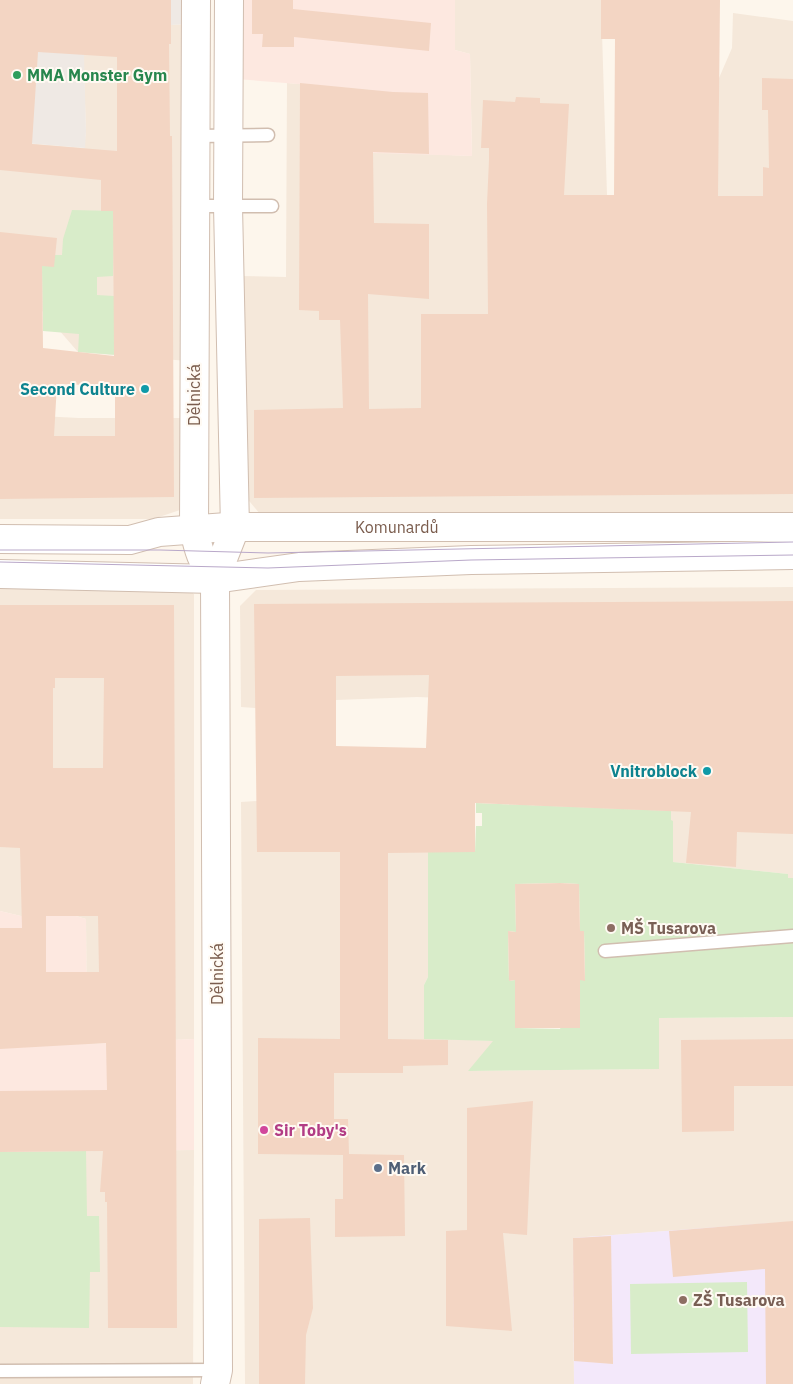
<svg xmlns="http://www.w3.org/2000/svg" width="793" height="1384" font-family="'IBM Plex Sans',sans-serif">
<style>
.residential{fill:#f5e8da}
.commercial{fill:#fde8e0}
.industrial{fill:#efe9e4}
.education{fill:#f3e8fa}
.green{fill:#d8ecc9;fill-rule:evenodd}
.building{fill:#f3d5c3;fill-rule:evenodd}
.lines{fill:none;stroke-linecap:round;stroke-linejoin:round}
.service-casing{stroke:#d1beb0;stroke-width:15}
.tertiary-casing{stroke:#d1beb0;stroke-width:30}
.service{stroke:#fff;stroke-width:12}
.tertiary{stroke:#fff;stroke-width:28}
.tram{stroke:#b9a8c9;stroke-width:1}
.leisure-dot{fill:#2e9e5b;stroke:#fffaf3;stroke-width:2}
.culture-dot{fill:#0f9aa8;stroke:#fffaf3;stroke-width:2}
.education-dot{fill:#8d6e63;stroke:#fffaf3;stroke-width:2}
.hotel-dot{fill:#d1479c;stroke:#fffaf3;stroke-width:2}
.service-dot{fill:#5c6f8a;stroke:#fffaf3;stroke-width:2}
.labels{text-anchor:middle;dominant-baseline:central;stroke-width:4;stroke-linejoin:round;paint-order:stroke}
.leisure-label{font-size:16px;font-weight:bold;fill:#27864d;stroke:#fffaf3;text-anchor:start}
.culture-label{font-size:16px;font-weight:bold;fill:#0d838f;stroke:#fffaf3;text-anchor:end}
.street-label{font-size:16px;fill:#7a5c4d;stroke:#fffaf3}
.education-label{font-size:16px;font-weight:bold;fill:#785e54;stroke:#fffaf3;text-anchor:start}
.hotel-label{font-size:16px;font-weight:bold;fill:#b23c85;stroke:#fffaf3;text-anchor:start}
.service-label{font-size:16px;font-weight:bold;fill:#4e5e75;stroke:#fffaf3;text-anchor:start}
</style>
<rect width="100%" height="100%" fill="#fdf6ec"/>
<g class="residential">
<path d="M455 0H601L607 195 793 270V515L260 514 241 491 239 276 286 277 287 83 373 90 403 153 472 156 470 54 455 50Z"/>
<path d="M733 13 793 21V196H717L719 78 732 48Z"/>
<path d="M82 19 171 25 187 24 188 361 78 352 0 262V141L84 148 86 131Z"/>
<path d="M0 414 79 418H188L183 509 153 519H0Z"/>
<path d="M0 582 174 583 194 594V1039L87 1044 86 919 76 916H21L0 911Z"/>
<path d="M793 587V710L417 697 336 700 255 708 241 707 240 606 256 590Z"/>
<path d="M257 801 428 852V977L424 985V1038L494 1041 469 1071 659 1069V1018L793 1017V1222L573 1238 574 1384H245L241 802Z"/>
<path d="M529 803 793 816V878H788V874L673 862Z"/>
<path d="M194 1150 193 1384H0V1152Z"/>
</g>
<g class="commercial">
<path d="M237 0H455V50L470 54 472 156 373 153V90L237 79Z"/>
<path d="M0 911 21 916H76L86 919 87 1044 194 1039V1150L0 1152Z"/>
</g>
<path class="industrial" d="M0 0H187V24L171 25 83 19 86 131 85 148 0 141Z"/>
<path class="education" d="M771 1223 793 1384H574L573 1238Z"/>
<g class="green">
<path d="M72 210 115 211 113 276 97 277V295L114 296V333L117 355 78 352 79 334 43 331 42 266 55 255H62L63 239Z"/>
<path d="M476 803 671 811V820L673 821V862L788 874V878H793V1017L659 1018V1069L468 1071 493 1041 424 1039V985L428 977V852H475L476 826H482V813H476ZM560 883 579 884 580 931H584L585 980H580L560 1029 516 1028 515 980 509 981 508 931 516 932 515 884Z"/>
<path d="M86 1151 87 1216H99L100 1272H90L89 1328 0 1327V1152Z"/>
<path d="M747 1282 748 1352 631 1354 630 1284Z"/>
</g>
<g class="building">
<path d="M0 0H171V44H169L170 136H172L174 497 0 499V232L57 238 54 267 42 266 43 348 114 356 113 211H101V180L0 170ZM38 52 117 57V151L32 144ZM57 384 115 386V436H54Z"/>
<path d="M252 0H293V9L431 23 429 51 294 37V47H262L263 34H252Z"/>
<path d="M601 0H720L718 196H763V167L769 168 768 110H762V78L793 79V494L254 498V410L343 408 340 320H319V311L299 310 300 83 393 92 428 93 429 154 373 152 374 223 429 224V299L368 294 369 409 421 408V314H488L487 204 489 160V148H481L483 100 515 102 516 97 540 98V103L569 104 564 195H614L615 39H601Z"/>
<path d="M793 601V834L737 832 736 867 686 863 691 812 475 803V852L388 853V1039L448 1040V1065L403 1066V1073H334V1119H348L349 1154 404 1155 405 1236 335 1237V1199H343V1155L258 1154V1038L340 1039V852H257L254 604ZM429 675 426 748 336 746V676Z"/>
<path d="M0 605H174L177 1328H108L107 1202H105V1192H100L103 1151 0 1152V1091L107 1090 106 1043 0 1049V928H22L20 848 0 847ZM55 678H104L103 768H53V688H55ZM46 916H98L99 972H46Z"/>
<path d="M560 883 579 884 580 931H584L585 981 580 980V1028H515V980L509 981 508 931 516 932 515 884Z"/>
<path d="M793 1039V1086H734V1131L682 1132 681 1040Z"/>
<path d="M533 1101 527 1235 503 1233 512 1331 446 1326V1231L467 1230V1108Z"/>
<path d="M310 1218 313 1308 306 1335 305 1384H259V1219Z"/>
<path d="M793 1221V1384H766L765 1269 673 1277 669 1231Z"/>
<path d="M611 1236 613 1364 574 1361 573 1238Z"/>
</g>
<g class="lines">
<defs>
<g id="service">
<path d="M195 136 268 135"/>
<path d="M194 206H272"/>
<path d="M605 951 793 936"/>
<path d="M0 1371 218 1370"/>
</g>
<g id="tertiary">
<path d="M196 0 194 529C198 549 202 563 215 579"/>
<path id="s1" d="M0 539 130 540 159 532 227 527H793"/>
<path d="M0 574 215 579 299 567 471 560 793 555"/>
<path d="M215 1384 218 1370 215 579 235 528 228 206 229 0"/>
</g>
</defs>
<use href="#service" class="service-casing"/>
<use href="#tertiary" class="tertiary-casing"/>
<use href="#service" class="service"/>
<use href="#tertiary" class="tertiary"/>
<g class="tram">
<path d="M0 550H160L268 553 793 542"/>
<path d="M0 562 268 568 471 560 793 555"/>
</g>
</g>
<circle class="leisure-dot" cx="17" cy="75" r="5"/>
<g class="culture-dot">
<circle cx="145" cy="389" r="5"/>
<circle cx="707" cy="771" r="5"/>
</g>
<g class="education-dot">
<circle cx="611" cy="928" r="5"/>
<circle cx="683" cy="1300" r="5"/>
</g>
<circle class="hotel-dot" cx="264" cy="1130" r="5"/>
<circle class="service-dot" cx="378" cy="1168" r="5"/>
<g class="labels">
<g class="leisure-label">
<text x="27" y="75">MMA Monster Gym</text>
</g>
<g class="culture-label">
<text x="135" y="389">Second Culture</text>
<text x="697" y="771">Vnitroblock</text>
</g>
<g class="street-label">
<text transform="translate(194 395) rotate(-90)">Dělnická</text>
<text stroke="none"><textPath href="#s1" startOffset="398">Komunardů</textPath></text>
<text transform="translate(217 974) rotate(-90)">Dělnická</text>
</g>
<g class="education-label">
<text x="621" y="928">MŠ Tusarova</text>
<text x="693" y="1300">ZŠ Tusarova</text>
</g>
<g class="hotel-label">
<text x="274" y="1130">Sir Toby's</text>
</g>
<g class="service-label">
<text x="388" y="1168">Mark</text>
</g>
</g>
</svg>
